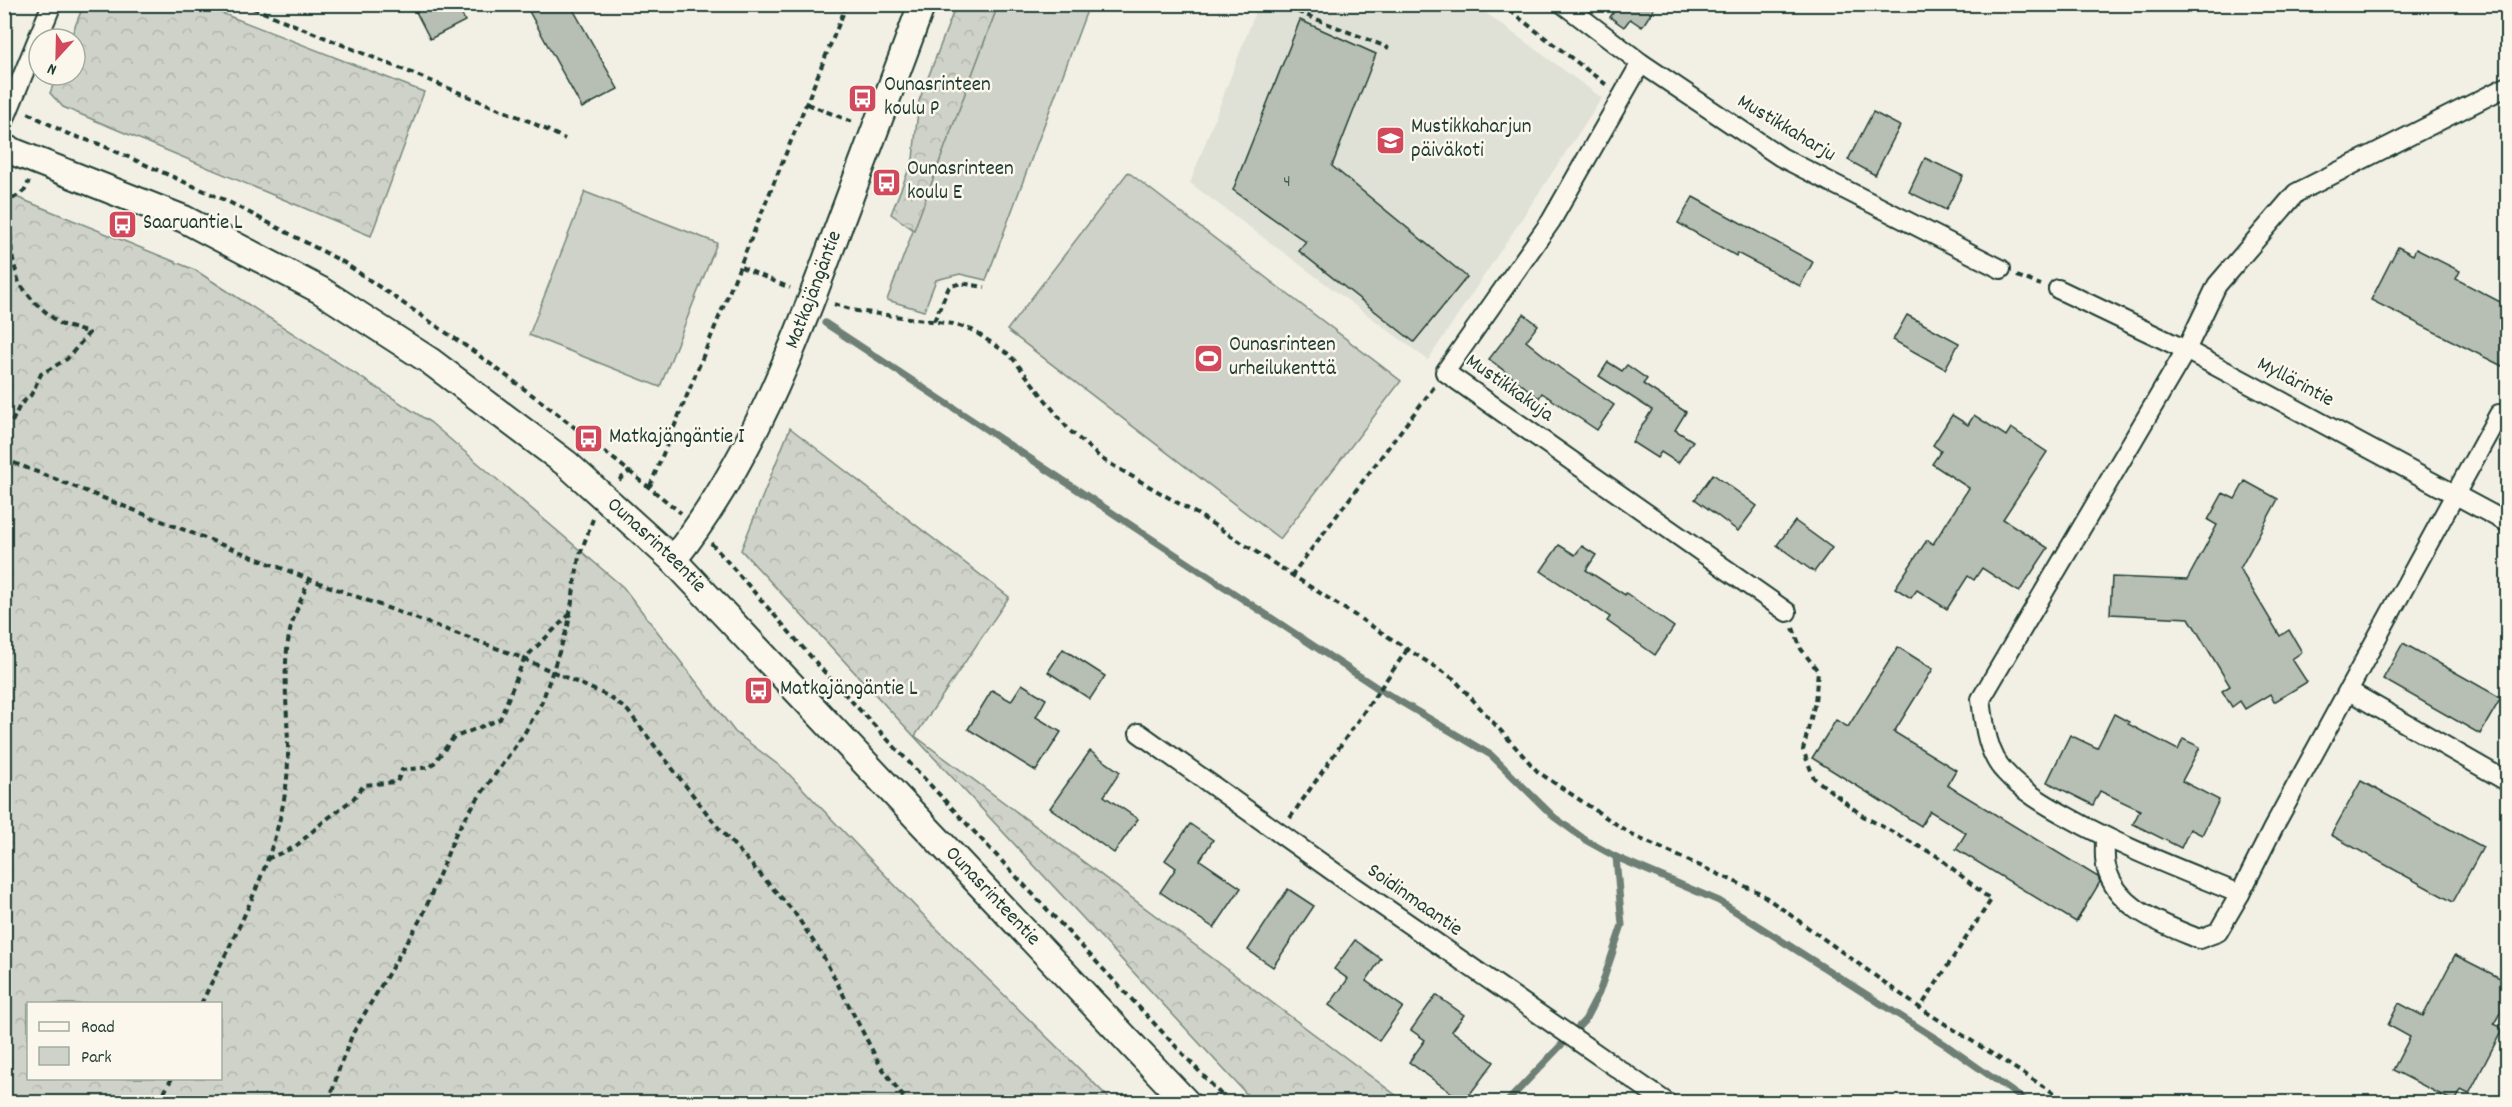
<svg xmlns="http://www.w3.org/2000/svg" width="2512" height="1107" font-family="Dekko,sans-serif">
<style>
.built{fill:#e0e1d6}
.green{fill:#cfd2c8;stroke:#77887e;stroke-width:1.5}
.forest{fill:url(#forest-crowns);stroke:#77887e;stroke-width:1.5;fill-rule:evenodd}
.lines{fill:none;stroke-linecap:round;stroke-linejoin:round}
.stream{stroke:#6e7f75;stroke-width:7}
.building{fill:#b7beb3;stroke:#1f3d34;stroke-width:1.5}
.street-casing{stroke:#1f3d34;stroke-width:22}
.secondary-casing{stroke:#1f3d34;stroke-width:30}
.path{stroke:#1f3d34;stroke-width:4;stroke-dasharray:6 4.5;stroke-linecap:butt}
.street{stroke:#fbf7ec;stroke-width:18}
.secondary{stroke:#fbf7ec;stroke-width:26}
.labels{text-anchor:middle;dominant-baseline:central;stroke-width:5;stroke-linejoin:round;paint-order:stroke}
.number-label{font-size:18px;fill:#455d54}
.poi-label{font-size:21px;fill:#1f3d34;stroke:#fbf7ec;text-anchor:start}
.street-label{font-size:21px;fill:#1f3d34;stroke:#fbf7ec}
</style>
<defs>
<pattern id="forest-crowns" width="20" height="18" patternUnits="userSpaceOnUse" patternTransform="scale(1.5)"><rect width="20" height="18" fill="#cfd2c8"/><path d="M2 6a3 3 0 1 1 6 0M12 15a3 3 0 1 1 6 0" fill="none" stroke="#b1b5ac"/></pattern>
</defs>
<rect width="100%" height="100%" fill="#f2f0e5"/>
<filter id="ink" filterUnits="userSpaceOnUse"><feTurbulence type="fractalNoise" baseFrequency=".0167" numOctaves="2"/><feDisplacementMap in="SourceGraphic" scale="12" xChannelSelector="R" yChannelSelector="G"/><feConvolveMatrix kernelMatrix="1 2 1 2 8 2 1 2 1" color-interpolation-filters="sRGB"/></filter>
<g filter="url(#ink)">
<path class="built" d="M1258 5H1475L1602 98 1428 360 1190 183Z"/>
<g class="green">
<path d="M998 5H1089L986 280 960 274 936 280 924 311 887 300Z"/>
<path d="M1128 172 1401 381 1280 539 1007 330Z"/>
<path d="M585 192 717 243 660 387 529 335Z"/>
</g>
<g class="forest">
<path d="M84 4 201 5 424 92 371 236 63 107 50 93 57 75H75V39H70Z"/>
<path d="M956 5H998L914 230 891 214 913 159 919 101Z"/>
<path d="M4 192 195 270 430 422 623 587 735 732 785 770 930 922 1113 1102H5ZM28 1004H220V1078H28Z"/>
<path d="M790 428 1009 597 915 736 1405 1102H1254L741 550Z"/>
</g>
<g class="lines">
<g class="stream">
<path d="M825 323 1379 689 1491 755 1554 817 1587 841 1616 857 1719 901 1946 1045 2027 1102"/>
<path d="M1507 1102 1585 1020 1599 993 1622 925 1616 857"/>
</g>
</g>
<g class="building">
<path d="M412 4H457L465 21 430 39Z"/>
<path d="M525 4H570L618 89 582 108Z"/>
<path d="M1609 4H1657L1642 27 1630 19 1624 27 1610 17 1616 9Z"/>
<path d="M1300 20 1376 54 1332 166 1467 277 1414 342 1299 251 1306 242 1233 190Z"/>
<path d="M1873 112 1900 126 1875 175 1848 160Z"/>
<path d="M1925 158 1963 176 1946 210 1909 192Z"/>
<path d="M1693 197 1813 262 1800 286 1737 253 1736 256 1678 223Z"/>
<path d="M2398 247 2413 255 2416 249 2460 271 2456 279 2508 306V369L2371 300Z"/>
<path d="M1524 314 1538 325 1526 341 1561 369 1614 405 1597 430 1542 393 1539 398 1489 359Z"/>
<path d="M1907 315 1959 343 1945 369 1893 340Z"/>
<path d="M1608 362 1622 371 1627 365 1647 379 1643 384 1686 412 1675 430 1693 441 1678 463 1661 452 1657 458 1632 442 1652 410 1599 376Z"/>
<path d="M1952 415 1968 425 1974 415 2006 436 2011 428 2047 452 2003 519 2048 548 2019 592 1982 568 1974 580 1968 576 1947 609 1917 590 1911 598 1895 588 1927 540 1933 544 1969 488 1932 464 1941 451 1933 445Z"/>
<path d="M1713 474 1757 506 1738 531 1695 499Z"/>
<path d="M2245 481 2278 499 2240 569 2280 636 2289 630 2302 652 2292 659 2307 682 2274 702 2270 694 2245 709 2240 701 2232 707 2222 691 2230 686 2189 618 2110 614 2112 577 2187 580 2217 525 2208 520 2223 493 2235 499Z"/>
<path d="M1795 521 1832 548 1814 572 1777 545Z"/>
<path d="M1559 545 1575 555 1582 546 1596 555 1586 570 1625 595 1626 593 1674 627 1655 655 1607 621 1610 617 1541 571Z"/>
<path d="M2403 643 2501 698 2480 734 2383 679Z"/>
<path d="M1898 647 1933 669 1894 732 1956 770 1947 785 2098 877 2100 882 2076 922 1956 849 1966 833 1930 811 1921 826 1812 758 1836 720 1848 727Z"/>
<path d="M1063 649 1105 676 1090 699 1048 672Z"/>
<path d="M1022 684 1046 699 1036 717 1061 732 1036 771 968 729 992 690 1011 701Z"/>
<path d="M2114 714 2129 722 2128 724 2178 750 2183 739 2200 747 2182 781 2219 800 2202 835 2190 829 2181 848 2133 824 2140 810 2100 791 2093 805 2047 782 2070 735 2097 748Z"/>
<path d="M1090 751 1120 772 1104 796 1138 819 1114 853 1050 808Z"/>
<path d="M2361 781 2483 847 2453 902 2331 835Z"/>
<path d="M1190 824 1213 840 1200 860 1241 888 1214 928 1160 892 1176 868 1165 860Z"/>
<path d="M1288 889 1314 906 1273 967 1248 950Z"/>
<path d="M1355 940 1381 959 1366 981 1403 1007 1379 1041 1329 1005 1348 979 1334 969Z"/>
<path d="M2455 955 2508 982V998L2494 1024 2503 1028 2469 1094 2461 1090 2455 1102 2393 1070 2410 1037 2388 1025 2399 1003 2423 1016Z"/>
<path d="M1436 995 1464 1015 1452 1031 1494 1062 1464 1102 1409 1062 1425 1040 1411 1030Z"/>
</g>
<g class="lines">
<defs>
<g id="street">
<path d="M1563 4 1641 63 1781 157 2001 269"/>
<path d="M1641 63 1551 221 1445 372 1787 612"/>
<path d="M4 121 52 4"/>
<path d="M2058 289 2186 350 2508 523"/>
<path d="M2499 414 2273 828 2240 894C2182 870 2123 848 2068 817 2046 805 2022 791 2005 772 1987 754 1984 723 1981 699L2186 350 2217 285 2296 193 2508 86"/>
<path d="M2349 691 2508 782"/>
<path d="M1139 733 1348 882 1666 1102"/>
<path d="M2105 838C2105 847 2104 857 2106 866 2116 909 2163 924 2199 939L2218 932 2240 894"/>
</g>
<g id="secondary">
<path id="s1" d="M4 148 184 219 320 290 430 361 567 464 673 560 1186 1102"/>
<path id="s2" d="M673 560C750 463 795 346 837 231 865 156 894 80 922 4"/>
</g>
</defs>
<use href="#street" class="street-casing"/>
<use href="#secondary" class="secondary-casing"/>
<g class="path">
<path d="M243 4 531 122 565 139"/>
<path d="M831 4 845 10"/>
<path d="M1278 4 1389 48"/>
<path d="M1501 4 1608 86"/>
<path d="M807 104 853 122"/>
<path d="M28 113 68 134 99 144 227 201 343 262 473 351 554 411 681 513"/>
<path d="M4 205 25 190 29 181"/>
<path d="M741 267 790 288"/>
<path d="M2017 276 2041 285"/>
<path d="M834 304 857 311 953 324 972 330 1010 355 1069 430 1102 459 1197 514 1454 679 1538 772 1634 836 1760 893 1920 1008 2068 1102"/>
<path d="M934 321 949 287 961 283 985 287"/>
<path d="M4 428 11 424 20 405 31 395 41 374 67 359 89 333 60 324 34 302 19 283 12 256 8 204"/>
<path d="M4 459 309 579 515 655 608 696 628 711 716 825 794 912 823 956 880 1065 907 1102"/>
<path d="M619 480 630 471"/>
<path d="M650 486 847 4"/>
<path d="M711 543 827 675 1228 1102"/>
<path d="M1291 576 1434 387"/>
<path d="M1793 628 1801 649 1818 671 1815 702 1803 750 1814 778 1863 816 1937 856 1991 900 1920 1008"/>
<path d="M1290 818 1407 650"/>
<path d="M267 859 295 847 323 822 353 799 364 785 397 782 402 770 431 767 453 738 500 719 524 659 570 614"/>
<path d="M201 1004C235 934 275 864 286 787 293 735 279 682 290 631 294 614 303 596 309 579"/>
<path d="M159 1102 172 1078"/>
<path d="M329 1102 340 1066 353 1033 423 915 456 833 474 804 524 734 542 702 568 626 579 557 593 519"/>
</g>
<use href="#street" class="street"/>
<use href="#secondary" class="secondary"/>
</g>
</g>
<defs>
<symbol id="bus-square" viewBox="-11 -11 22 22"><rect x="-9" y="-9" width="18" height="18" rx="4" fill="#d1495b" stroke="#fbf7ec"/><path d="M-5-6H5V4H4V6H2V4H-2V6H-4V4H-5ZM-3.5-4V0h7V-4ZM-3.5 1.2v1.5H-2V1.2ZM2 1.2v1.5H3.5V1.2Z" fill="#fff"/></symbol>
<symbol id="school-square" viewBox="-11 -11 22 22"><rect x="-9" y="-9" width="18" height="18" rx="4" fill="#d1495b" stroke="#fbf7ec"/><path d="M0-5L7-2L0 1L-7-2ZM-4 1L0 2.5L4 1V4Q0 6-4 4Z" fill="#fff"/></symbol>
<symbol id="stadium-square" viewBox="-11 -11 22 22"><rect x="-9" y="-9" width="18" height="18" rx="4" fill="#d1495b" stroke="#fbf7ec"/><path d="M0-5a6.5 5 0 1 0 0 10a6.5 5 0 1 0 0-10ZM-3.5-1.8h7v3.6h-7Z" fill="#fff"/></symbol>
</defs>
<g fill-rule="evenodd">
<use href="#bus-square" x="846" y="82" width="33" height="33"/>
<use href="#school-square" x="1374" y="124" width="33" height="33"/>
<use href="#bus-square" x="870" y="166" width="33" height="33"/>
<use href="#bus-square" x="106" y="208" width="33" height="33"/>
<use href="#stadium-square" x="1192" y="342" width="33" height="33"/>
<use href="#bus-square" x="572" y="422" width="33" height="33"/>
<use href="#bus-square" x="742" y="674" width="33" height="33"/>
</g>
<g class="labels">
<g class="number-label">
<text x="1287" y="182">4</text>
</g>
<g class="poi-label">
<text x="884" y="86">Ounasrinteen<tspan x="884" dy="24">koulu P</tspan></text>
<text x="1411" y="128">Mustikkaharjun<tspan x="1411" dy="24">päiväkoti</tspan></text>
<text x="907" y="170">Ounasrinteen<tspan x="907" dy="24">koulu E</tspan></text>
<text x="143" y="224">Saaruantie L</text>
<text x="1229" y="346">Ounasrinteen<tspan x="1229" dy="24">urheilukenttä</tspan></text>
<text x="609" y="438">Matkajängäntie I</text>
<text x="780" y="690">Matkajängäntie L</text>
</g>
<g class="street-label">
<text transform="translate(1786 129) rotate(31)">Mustikkaharju</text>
<text stroke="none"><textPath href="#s2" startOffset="306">Matkajängäntie</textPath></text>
<text transform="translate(2295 383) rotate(28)">Myllärintie</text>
<text transform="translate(1509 389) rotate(35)">Mustikkakuja</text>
<text stroke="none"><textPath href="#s1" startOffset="770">Ounasrinteentie</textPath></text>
<text stroke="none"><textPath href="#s1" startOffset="1256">Ounasrinteentie</textPath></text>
<text transform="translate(1414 901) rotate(35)">Soidinmaantie</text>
</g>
</g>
<rect width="2512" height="1107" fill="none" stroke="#fbf7ec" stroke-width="24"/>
<rect x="12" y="12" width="2488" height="1083" fill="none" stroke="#1f3d34" stroke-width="2" filter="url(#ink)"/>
<rect x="27" y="1002" width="195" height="78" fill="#fbf7ec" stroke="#a3ada2" stroke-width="1.5"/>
<rect x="39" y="1022" width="30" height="9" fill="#fbf7ec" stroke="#a3ada2" stroke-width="1.5"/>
<text x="81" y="1032" font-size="18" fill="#1f3d34">Road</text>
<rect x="39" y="1047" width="30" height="18" fill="#cfd2c8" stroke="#a3ada2" stroke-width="1.5"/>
<text x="81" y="1062" font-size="18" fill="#1f3d34">Park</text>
<g transform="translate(57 57) rotate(202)"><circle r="28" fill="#fbf7ec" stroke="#a3ada2" stroke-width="1.5"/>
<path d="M0-4.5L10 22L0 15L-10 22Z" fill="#d1495b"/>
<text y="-9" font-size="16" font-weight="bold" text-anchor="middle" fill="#1f3d34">N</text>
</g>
</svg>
